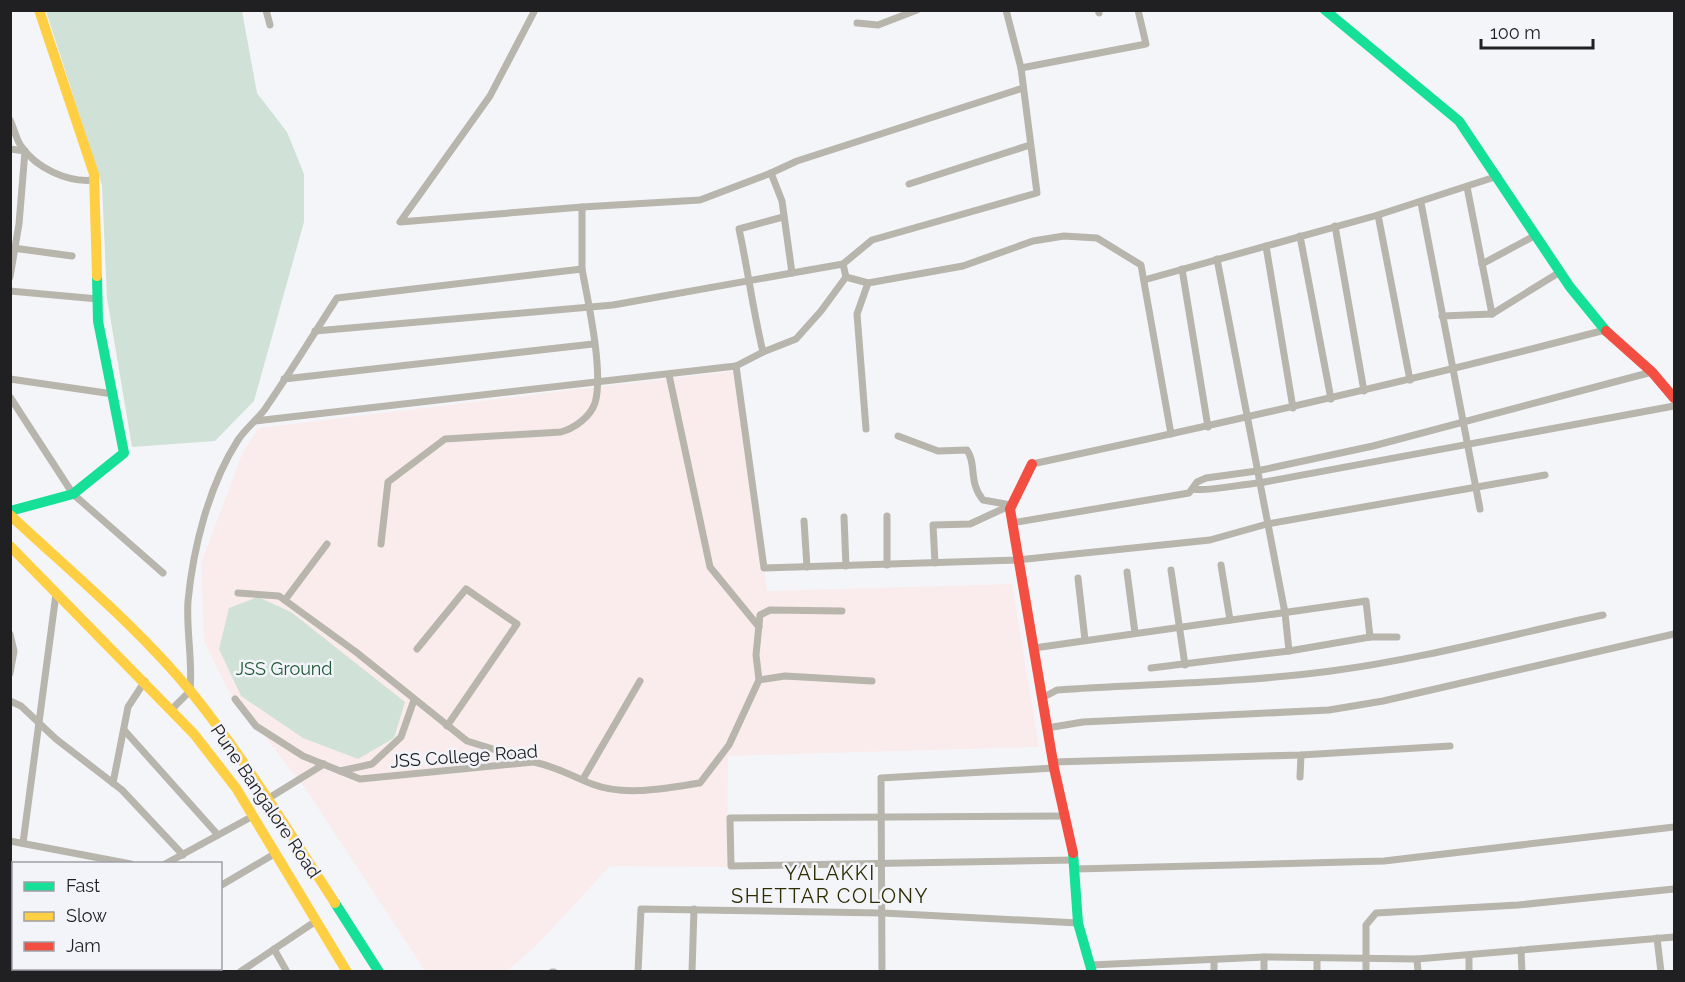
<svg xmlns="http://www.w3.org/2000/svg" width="1685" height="982" font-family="Raleway,sans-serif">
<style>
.education{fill:#faecec}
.green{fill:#d0e2d7}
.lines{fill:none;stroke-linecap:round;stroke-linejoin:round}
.street{stroke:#b8b5ad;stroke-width:7}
.fast{stroke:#16e098;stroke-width:10}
.slow{stroke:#ffcf43;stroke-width:10}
.jam{stroke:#f24e42;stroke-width:10}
.labels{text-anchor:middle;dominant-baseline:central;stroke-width:5;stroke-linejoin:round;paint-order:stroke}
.park-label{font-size:18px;fill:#1c5835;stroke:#f3f4fa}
.street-label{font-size:18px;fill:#202022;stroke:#f3f4fa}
.neighbourhood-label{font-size:20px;letter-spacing:1.5px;fill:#2e2c01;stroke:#f3f4fa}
</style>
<rect width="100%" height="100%" fill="#f4f5f9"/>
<path class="education" d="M739 370 767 591 1012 584 1039 747 728 756 727 867 610 866 536 946 507 971H425L305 788 228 690 204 641 201 563 242 454 258 428Z"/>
<g class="green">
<path d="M46 11H242L257 93 287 132 304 174V222L254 401 215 441 132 447 107 298 102 185Z"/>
<path d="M258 597 291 612 405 702 394 738 358 759 303 738 241 696 219 649 229 608Z"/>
</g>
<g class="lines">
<g class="street">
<path d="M266 10 270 25"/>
<path d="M535 10 490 96 400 222 582 207V269"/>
<path d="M1098 10 1099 13"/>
<path d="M857 23 878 25 917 10"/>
<path d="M1021 68 1146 44 1138 10"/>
<path d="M10 120C14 128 16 139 21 146 36 168 68 183 94 180"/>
<path d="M10 149 25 151 19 224 10 277"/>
<path d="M771 173 797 161 1023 88"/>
<path d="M909 184 1030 145"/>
<path d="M1467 187 1492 314"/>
<path d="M1421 203 1480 509"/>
<path d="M582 207 700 200 771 173 782 201 792 273"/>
<path d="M1378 215 1410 380"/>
<path d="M1335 226 1364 391"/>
<path d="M1300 236 1331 399"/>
<path d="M1266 246 1293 408"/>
<path d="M13 248 72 256"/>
<path d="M1217 259 1285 613 1289 651"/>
<path d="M843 264 846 277 868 283 963 266 1033 241 1064 236 1097 238 1141 265 1171 434"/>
<path d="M1482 264 1536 235"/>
<path d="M1182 269 1208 427"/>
<path d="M1144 280 1378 215 1498 176"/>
<path d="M10 291 98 299"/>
<path d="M1442 316 1492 314 1560 272"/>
<path d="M315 331 613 305 792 273 843 264 872 240 1037 193 1021 68 1006 10"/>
<path d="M763 352 796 339 821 311 846 277"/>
<path d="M736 366 764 568 1017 560 1210 540 1267 524 1545 475"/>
<path d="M669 375 710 567 759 627"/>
<path d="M10 379 113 394"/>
<path d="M284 379 593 344"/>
<path d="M10 397 73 494 163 573"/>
<path d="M255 421 736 366 763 352C753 311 748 270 739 229L783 217"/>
<path d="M866 429 857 314 868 283"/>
<path d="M898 436 938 451 967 450C977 464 968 482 983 500L1011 505"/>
<path d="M1032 464C1224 423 1415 380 1605 330"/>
<path d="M1193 489C1207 492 1242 484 1259 483L1674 406"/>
<path d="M887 516V565"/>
<path d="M844 517 846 566"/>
<path d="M804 521 807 567"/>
<path d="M1012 523 1189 493 1197 482 1206 478 1257 471 1373 446 1652 372"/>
<path d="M935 563 933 525 970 524 1011 505"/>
<path d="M1221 565 1230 620"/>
<path d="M1171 570 1185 665"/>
<path d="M1127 572 1135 633"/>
<path d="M1078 578 1085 640"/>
<path d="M238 593 279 596 356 652 467 741 531 761"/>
<path d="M285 600 327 544"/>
<path d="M10 634 14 651 10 673"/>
<path d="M1034 648 1366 601 1370 637"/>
<path d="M417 649 466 589 517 624 447 726"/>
<path d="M1151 668 1289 651 1370 637H1397"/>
<path d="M759 680 756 655 760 615 770 610 842 611"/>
<path d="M1042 698 1057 690C1148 684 1240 683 1331 671 1423 659 1513 634 1603 615"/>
<path d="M235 699 256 726 303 756 360 779 534 762C560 768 569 775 592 784 625 797 666 788 700 783L729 745 759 680 785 676 872 681"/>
<path d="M10 701 21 706 56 739 122 790 183 855"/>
<path d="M172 709 190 691C193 661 186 631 188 601 193 548 209 485 238 440 245 429 257 420 265 409 290 373 313 335 337 298L582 269C588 302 604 372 595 403 590 417 575 428 561 432L445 439 388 482 381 544"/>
<path d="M1047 728 1083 722 1329 710 1383 701 1674 634"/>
<path d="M125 731 218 835"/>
<path d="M1053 762 1301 755 1450 746"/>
<path d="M340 771 372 764 401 737 414 700"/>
<path d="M1300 777 1301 755"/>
<path d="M583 779 640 681"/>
<path d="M113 783 128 707 145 681"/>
<path d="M269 798 324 764"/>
<path d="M1066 816 730 818 731 866 1075 860"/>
<path d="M10 841 131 864"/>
<path d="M23 843 56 594"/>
<path d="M165 864 253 816"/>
<path d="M1076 869 1384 861 1674 827"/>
<path d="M220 886 276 853"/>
<path d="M10 914 14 915"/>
<path d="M1657 938 1661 972"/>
<path d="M274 949 287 972"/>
<path d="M1521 950 1522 972"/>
<path d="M1469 955V972"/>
<path d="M1264 957V972"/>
<path d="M1317 958V972"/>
<path d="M1417 959 1418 972"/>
<path d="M1214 960V972"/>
<path d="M1091 965 1264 957 1417 959 1674 937"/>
<path d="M200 968 202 972"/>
<path d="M40 972 41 968"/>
<path d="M77 972 78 968"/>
<path d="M114 972 117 968"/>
<path d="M240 972 316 921"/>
<path d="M552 972H554"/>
<path d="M638 972 641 909 883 913 1078 923"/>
<path d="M692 972 694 909"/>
<path d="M882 972 881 778 1054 768"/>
<path d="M1366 972V925L1376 913 1518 905 1674 889"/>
</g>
<g class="fast">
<path d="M1325 10 1459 121 1570 287 1606 331"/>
<path d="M10 511 73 494 124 453 98 321 97 276"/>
<path d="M1073 853 1078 923 1092 972"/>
<path d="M335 903 379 972"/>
</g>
<g class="slow">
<path d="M39 10 94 174 97 276"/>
<path d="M10 515C71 572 139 628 192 693 245 759 289 832 335 903"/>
<path d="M10 546 194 734 236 788 347 972"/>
</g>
<g class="jam">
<path d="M1606 331 1652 372 1674 398"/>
<path d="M1032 464 1010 509 1054 768 1073 853"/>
</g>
</g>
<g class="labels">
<g class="park-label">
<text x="284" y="668">JSS Ground</text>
</g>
<g class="street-label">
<text transform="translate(464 756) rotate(-4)">JSS College Road</text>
<text transform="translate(266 801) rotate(56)">Pune Bangalore Road</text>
</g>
<g class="neighbourhood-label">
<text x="830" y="873">YALAKKI<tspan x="830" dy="23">SHETTAR COLONY</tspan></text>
</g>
</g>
<rect width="1685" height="982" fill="none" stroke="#202022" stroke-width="24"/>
<rect x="12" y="862" width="210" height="108" fill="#f3f4fa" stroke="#9f9fa4" stroke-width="1.5"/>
<rect x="24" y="882" width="30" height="9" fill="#16e098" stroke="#9f9fa4" stroke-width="1.5"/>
<text x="66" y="892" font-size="18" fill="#202022">Fast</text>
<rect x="24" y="912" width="30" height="9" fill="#ffcf43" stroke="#9f9fa4" stroke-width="1.5"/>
<text x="66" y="922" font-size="18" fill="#202022">Slow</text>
<rect x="24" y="942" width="30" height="9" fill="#f24e42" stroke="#9f9fa4" stroke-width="1.5"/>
<text x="66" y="952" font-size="18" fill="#202022">Jam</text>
<path d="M1481 39v9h112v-9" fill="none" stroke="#202022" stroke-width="3"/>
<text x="1490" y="39" font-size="18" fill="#202022" stroke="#f3f4fa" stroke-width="4.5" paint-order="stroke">100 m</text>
</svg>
